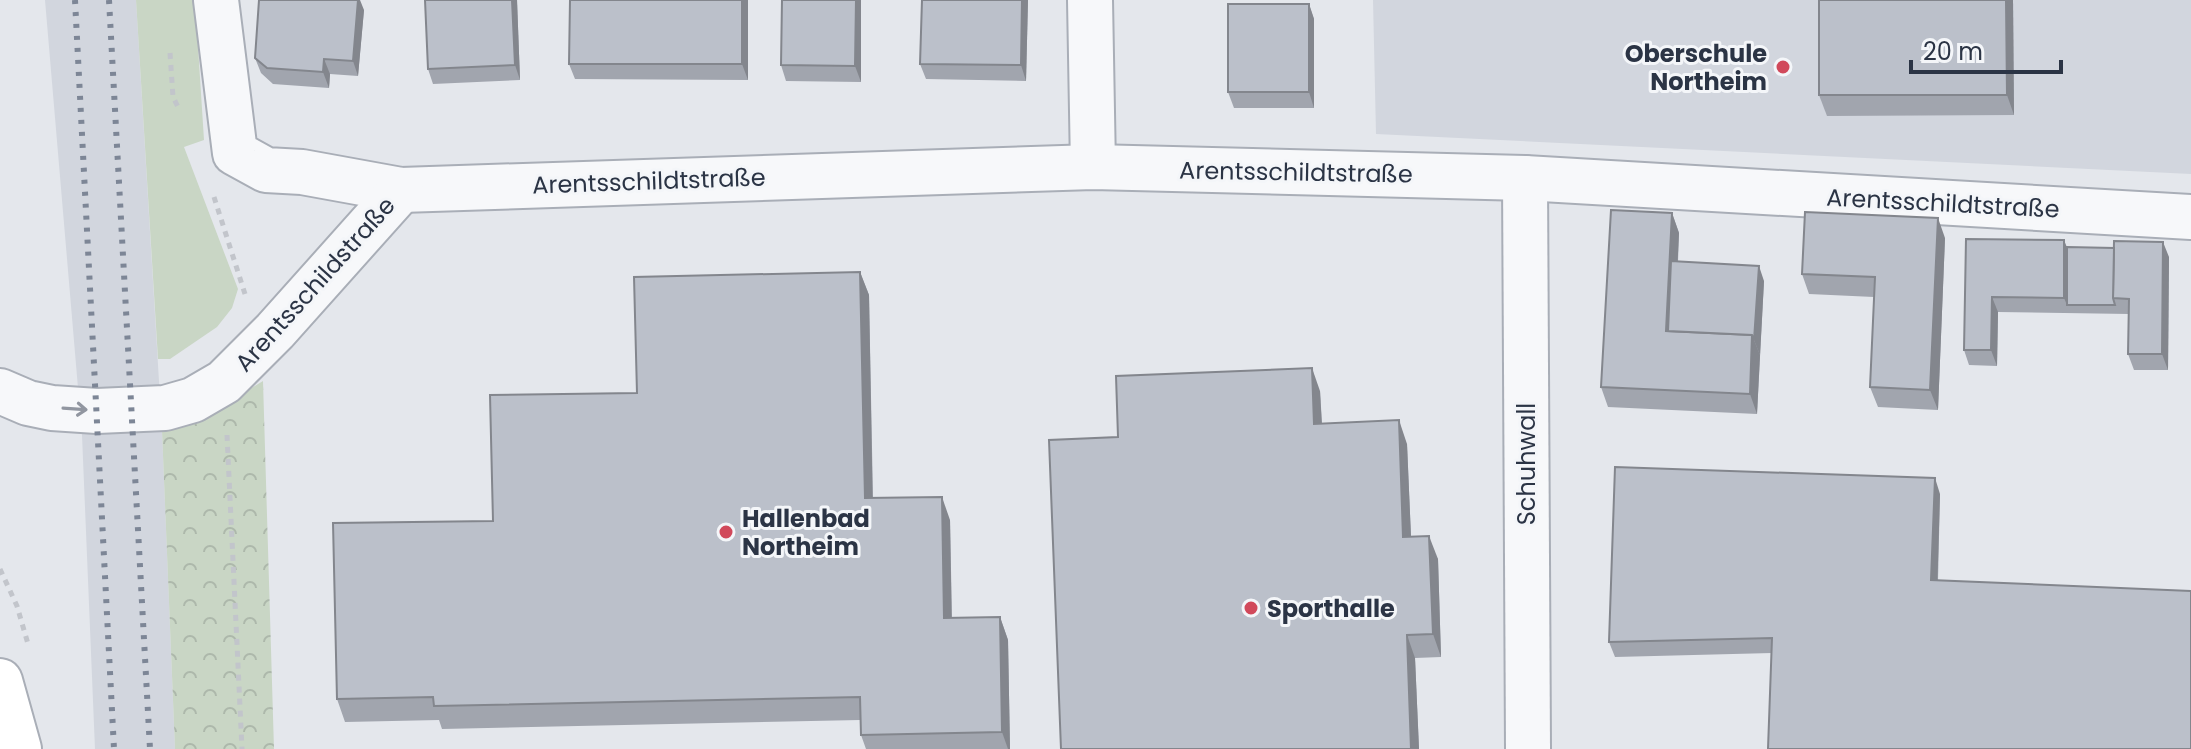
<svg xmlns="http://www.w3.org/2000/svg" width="2191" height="749" font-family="Poppins,sans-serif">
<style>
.built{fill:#d2d6de}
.green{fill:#c9d6c5}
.forest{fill:url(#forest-crowns)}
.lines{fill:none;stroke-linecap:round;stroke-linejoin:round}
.street-casing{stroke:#a9aeb7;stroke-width:48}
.secondary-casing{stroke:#a9aeb7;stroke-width:48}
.path{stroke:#c2c5cb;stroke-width:5;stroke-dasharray:6 6;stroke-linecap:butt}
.street{stroke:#f7f8fa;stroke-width:44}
.secondary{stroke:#fff;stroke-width:44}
.rail{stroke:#7d8696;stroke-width:6;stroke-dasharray:4 8;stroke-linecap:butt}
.wall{fill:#a1a5ae}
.shaded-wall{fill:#83868d}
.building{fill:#bbc0ca;stroke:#83868d;stroke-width:2}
.oneway{stroke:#9196a0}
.poi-dot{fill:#d1495b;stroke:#f4f6f9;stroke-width:3}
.labels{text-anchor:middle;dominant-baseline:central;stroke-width:6;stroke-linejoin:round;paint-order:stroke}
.poi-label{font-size:24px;font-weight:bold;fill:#2b3445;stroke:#f4f6f9;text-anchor:start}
.street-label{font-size:24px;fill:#2b3445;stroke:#f4f6f9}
</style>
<defs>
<pattern id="forest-crowns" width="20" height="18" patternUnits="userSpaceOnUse" patternTransform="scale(2)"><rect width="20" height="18" fill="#c9d6c5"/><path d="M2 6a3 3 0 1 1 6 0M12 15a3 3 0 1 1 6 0" fill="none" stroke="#adb8ab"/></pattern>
</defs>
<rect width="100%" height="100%" fill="#e4e7ec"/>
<g class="built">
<path d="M45 0H136L162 431 175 749H95L82 435Z"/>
<path d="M1373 0H2191V174L1376 134Z"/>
</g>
<path class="green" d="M136 0H195L204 140 184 147 238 289 232 308 217 327 170 359H158Z"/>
<path class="forest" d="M263 381 274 749H175L162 431 191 424Z"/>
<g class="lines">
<defs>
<g id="street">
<path d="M216 0 235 153 266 170 302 172 401 190 1093 167 1525 178 2191 217"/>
<path d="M1090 0 1093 167"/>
<path d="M1525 178 1528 749"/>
<path d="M0 391 28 403 52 408 97 411 165 408 193 400 224 382 275 331 401 190"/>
</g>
<path id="secondary" d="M0 681 19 749"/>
</defs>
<use href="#street" class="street-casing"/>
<use href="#secondary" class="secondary-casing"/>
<g class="path">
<path d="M170 53 173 97 179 109"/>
<path d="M214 197 245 294"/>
<path d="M227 435 242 749"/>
<path d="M0 569 17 606 28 644"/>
</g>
<use href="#street" class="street"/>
<use href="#secondary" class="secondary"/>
<g class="rail">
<path d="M75 0 114 749"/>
<path d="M109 0 150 749"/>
</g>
</g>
<g class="wall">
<path d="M425 0H517L520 80 433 84 428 69Z"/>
<path d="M570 0H748V80L575 79 569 64Z"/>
<path d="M782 0H861V82L786 81 781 65Z"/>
<path d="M1028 0 1026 81 926 79 920 64Z"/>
<path d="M1819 0H2013L2014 115 1827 116 1819 95Z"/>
<path d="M1309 4 1314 19V108H1234L1228 92Z"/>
<path d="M364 10 358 76 330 74 329 88 273 84 261 73 255 58Z"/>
<path d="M1672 213 1679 233 1678 262 1764 281 1757 414 1608 407 1601 387Z"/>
<path d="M1945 238 1938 410 1878 407 1870 387 1874 297 1809 294 1802 274Z"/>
<path d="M1966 239 2169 257 2168 370H2134L2128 354 2129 314 1998 312 1997 366 1969 365 1964 350Z"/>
<path d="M860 272 869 295 873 498 950 520 952 618 1000 617 1008 640 1010 749H866L861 735 860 720 442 729 439 720 345 722 337 699 493 521 637 393Z"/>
<path d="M1320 391 1322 423 1407 444 1411 537 1438 559 1441 657 1415 658 1419 749H1061Z"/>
<path d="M1940 494 1938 581 1772 653 1615 657 1609 642Z"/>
</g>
<g class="shaded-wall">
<path d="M358 0H360L364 10 358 76 353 61Z"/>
<path d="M512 0H517L520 80 515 65Z"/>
<path d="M742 0H748V80L742 64Z"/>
<path d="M856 0H861V82L855 66Z"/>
<path d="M1022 0H1028L1026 81 1021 65Z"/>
<path d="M2006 0H2013L2014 115 2007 95Z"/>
<path d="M1309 4 1314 19V108L1309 92Z"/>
<path d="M324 59 330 74 329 88 323 72Z"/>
<path d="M1672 213 1679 233 1674 336 1666 331Z"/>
<path d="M1938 218 1945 238 1938 410 1930 390Z"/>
<path d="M2064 240 2070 255 2067 305 2064 298Z"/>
<path d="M2163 242 2169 257 2168 370 2162 354Z"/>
<path d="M1759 266 1764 281 1760 355 1754 340Z"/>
<path d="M860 272 869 295 873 521 865 498Z"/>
<path d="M1992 297 1998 312 1997 366 1991 350Z"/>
<path d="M1752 335 1760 355 1757 414 1750 394Z"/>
<path d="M1312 368 1320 391 1323 447 1314 424Z"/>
<path d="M1399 420 1407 444 1412 560 1403 537Z"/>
<path d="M1935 478 1940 494 1937 596 1931 580Z"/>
<path d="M942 497 950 520 952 642 944 618Z"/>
<path d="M1429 536 1438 559 1441 657 1433 634Z"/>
<path d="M1000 617 1008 640 1010 749H1008L1002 732Z"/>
<path d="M1407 635 1415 658 1419 749H1411Z"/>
</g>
<g class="building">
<path d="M259 0H358L353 61 324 59 323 72 267 68 255 58Z"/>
<path d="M425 0H512L515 65 428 69Z"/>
<path d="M570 0H742V64H569Z"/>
<path d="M782 0H856L855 66 781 65Z"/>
<path d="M922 0H1022L1021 65 920 64Z"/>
<path d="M1819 0H2006L2007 95H1819Z"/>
<rect x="1228" y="4" width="81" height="88"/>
<path d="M1611 210 1672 213 1666 331 1752 335 1750 394 1601 387Z"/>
<path d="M1805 212 1938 218 1930 390 1870 387 1875 277 1802 274Z"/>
<path d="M1966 239 2064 240V298L1992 297 1991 350H1964Z"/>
<path d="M2114 241 2163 242 2162 354H2128L2129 299 2113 298Z"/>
<path d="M2067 247 2114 248 2113 298 2115 305H2067Z"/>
<path d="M1671 261 1759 266 1754 340 1752 335 1668 331Z"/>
<path d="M860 272 865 498 942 497 944 618 1000 617 1002 732 861 735 860 697 434 706 433 697 337 699 333 523 493 521 490 395 637 393 634 277Z"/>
<path d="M1312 368 1314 424 1399 420 1403 537 1429 536 1433 634 1407 635 1411 749H1061L1049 440 1118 437 1116 376Z"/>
<path d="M1615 467 1935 478 1931 580 2191 591V749H1768L1772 638 1609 642Z"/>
</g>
<defs><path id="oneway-shaft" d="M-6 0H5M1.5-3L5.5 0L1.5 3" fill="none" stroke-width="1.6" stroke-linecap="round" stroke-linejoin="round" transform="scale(2)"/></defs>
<use class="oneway" href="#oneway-shaft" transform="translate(75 409) rotate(4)"/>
<g class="poi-dot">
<circle cx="1783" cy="67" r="8"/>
<circle cx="726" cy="532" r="8"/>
<circle cx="1251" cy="608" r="8"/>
</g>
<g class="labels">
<g class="poi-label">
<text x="1767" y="53" text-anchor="end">Oberschule<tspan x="1767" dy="28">Northeim</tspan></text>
<text x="742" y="518">Hallenbad<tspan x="742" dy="28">Northeim</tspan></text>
<text x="1267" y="608">Sporthalle</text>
</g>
<g class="street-label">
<text transform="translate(1296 172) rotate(1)">Arentsschildtstraße</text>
<text transform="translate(649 181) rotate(-2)">Arentsschildtstraße</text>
<text transform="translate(1943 203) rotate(3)">Arentsschildtstraße</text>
<text transform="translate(315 284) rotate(-48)">Arentsschildstraße</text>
<text transform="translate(1526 464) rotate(-90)">Schuhwall</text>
</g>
</g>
<path d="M1911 60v12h150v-12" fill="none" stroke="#2b3445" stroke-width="4"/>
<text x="1923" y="60" font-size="24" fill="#2b3445" stroke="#f4f6f9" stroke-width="6" paint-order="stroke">20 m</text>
</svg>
